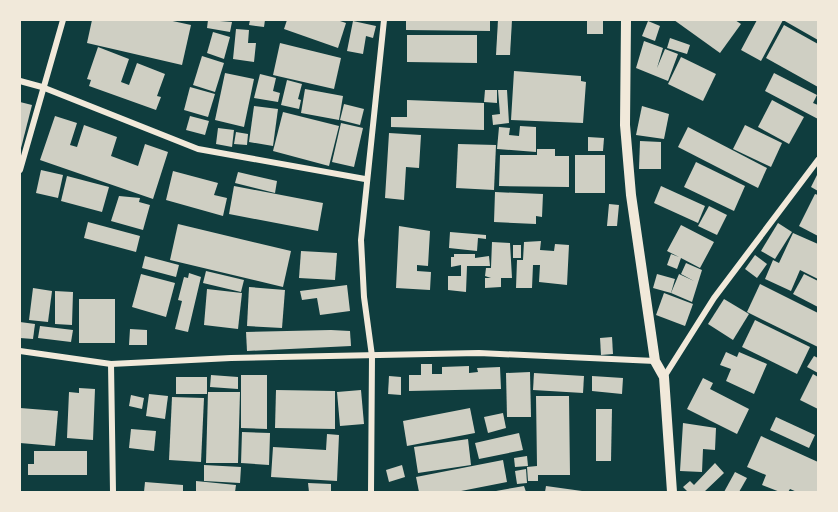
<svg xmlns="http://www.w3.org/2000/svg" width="838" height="512" font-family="'PT Sans',sans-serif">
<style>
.building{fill:#cfcfc3}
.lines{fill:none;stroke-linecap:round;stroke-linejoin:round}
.minor{stroke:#f1e9da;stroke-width:6}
.tertiary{stroke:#f1e9da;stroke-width:10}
</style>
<rect width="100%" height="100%" fill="#0f3d3e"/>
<g class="building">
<path d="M92 20H168L191 25 182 65 87 43Z"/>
<path d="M208 20 232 22 230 32 207 28Z"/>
<path d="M250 20H265L264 27 249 25Z"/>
<path d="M287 20H337L346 23 338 48 284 29Z"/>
<path d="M406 20H490V31L406 30Z"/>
<path d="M498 20H512L510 55H496Z"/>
<rect x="587" y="20" width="16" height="14"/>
<path d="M674 20H735L741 24 720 53Z"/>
<path d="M757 20H818V40L783 20 761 61 741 50Z"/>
<path d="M353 21 376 26 373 38 366 36 363 54 347 51Z"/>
<path d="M648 21 660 26 655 41 642 36Z"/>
<path d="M784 25 818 44V87L766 58Z"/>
<path d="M236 29 249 30 248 43H256L254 62 233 59Z"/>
<path d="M213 32 230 37 224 59 207 53Z"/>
<path d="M407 35H477V63L407 62Z"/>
<path d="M670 38 690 45 687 54 667 48Z"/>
<path d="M644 41 663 48 657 68 665 49 678 54 668 81 636 68Z"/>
<path d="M280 43 341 58 334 89 273 75Z"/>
<path d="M98 47 129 59 121 82 129 85 137 63 165 74 157 96 161 97 156 110 89 86 91 80 87 79Z"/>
<path d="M202 56 224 63 215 92 193 85Z"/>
<path d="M681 57 716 74 703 101 668 84Z"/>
<path d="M514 71 581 76V81L586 82 583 123 511 120Z"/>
<path d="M225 73 254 79 244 127 215 120Z"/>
<path d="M774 73 817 95 813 103 818 105V119L765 91Z"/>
<path d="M260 74 276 78 273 91 280 93 278 102 254 98Z"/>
<path d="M287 80 302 84 298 99 301 100 299 109 281 105Z"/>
<path d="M190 87 215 94 208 117 184 110Z"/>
<path d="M305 89 343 96 339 120 301 113Z"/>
<path d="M485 90H497V103L484 102Z"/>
<path d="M498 90H507L509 123 493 125 492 115 500 114Z"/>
<path d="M407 100 484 103V130L391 127V117H407Z"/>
<path d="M772 100 804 117 789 144 758 127Z"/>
<path d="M20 102 32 105 20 152Z"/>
<path d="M344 104 364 109 360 125 340 120Z"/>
<path d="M254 106 278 109 273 146 249 142Z"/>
<path d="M642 106 669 114 664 139 636 135Z"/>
<path d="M283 112 339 126 329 166 273 151Z"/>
<path d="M55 116 77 123 70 145 77 147 84 125 117 137 111 156 138 166 145 144 168 152 153 199 40 160Z"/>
<path d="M190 116 209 121 205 135 186 130Z"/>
<path d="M341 123 363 128 354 167 332 162Z"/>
<path d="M745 125 782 143 771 167 733 149Z"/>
<path d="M520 126 536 127V152L497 149 499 127 510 128 509 135 519 136Z"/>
<path d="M688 127 767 168 758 188 678 147Z"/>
<path d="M218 128 234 130 232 147 216 144Z"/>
<path d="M236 132 248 134 247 145 234 144Z"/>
<path d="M389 133 421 135 419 168 406 167 404 200 385 198Z"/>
<path d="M588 137 604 138 603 151H588Z"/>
<path d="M640 141 661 142V169H639Z"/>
<path d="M458 144 496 145 494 190 456 188Z"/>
<path d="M537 149H555V156H569V187L499 186 500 155H537Z"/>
<rect x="575" y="155" width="30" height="38"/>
<path d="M696 162 745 186 734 211 684 187Z"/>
<path d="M41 170 63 175 58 198 36 193Z"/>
<path d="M173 171 218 183 214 195 227 198 223 216 166 200Z"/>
<path d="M238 172 277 181 275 193 235 183Z"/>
<path d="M818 173V191L811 187Z"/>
<path d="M67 176 109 187 102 212 61 201Z"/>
<path d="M234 186 323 203 318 231 229 214Z"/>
<path d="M661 186 705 206 698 223 654 203Z"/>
<path d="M495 192 543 194 542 217 536 216V224L494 222Z"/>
<path d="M815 194 818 195V236L799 226Z"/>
<path d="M119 196 140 198 139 202 150 205 143 230 111 221Z"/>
<path d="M609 204 619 205 617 226H607Z"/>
<path d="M709 206 727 215 717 235 698 226Z"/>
<path d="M88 222 140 236 136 252 84 238Z"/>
<path d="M778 223 792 232 775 259 761 251Z"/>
<path d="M178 224 291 251 283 287 170 260Z"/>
<path d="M681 225 714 242 700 268 681 258 677 269 667 265 671 254 679 257 667 251Z"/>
<path d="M399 226 430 231 428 266 417 265V271L431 272 430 290 396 288Z"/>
<path d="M450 232 486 235V239L478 238 477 251 449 248Z"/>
<path d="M793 233 818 244V279L800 270 791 291 765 279 773 260 779 263Z"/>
<path d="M541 241 540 250 554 251 555 244 569 245 567 285 539 282 540 265H533L532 288H516L517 260H523L524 242Z"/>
<path d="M492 242 510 243 512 278H501V287L485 288V278H491L485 276 486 268H491Z"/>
<rect x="513" y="245" width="8" height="13"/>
<path d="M301 251 337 253 335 280 299 278Z"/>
<path d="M454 254H475V258L489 256 490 266H467L466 292 448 290V276H461V265L451 267V257H454Z"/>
<path d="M755 255 767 264 757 278 745 269Z"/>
<path d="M145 256 179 265 176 277 142 268Z"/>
<path d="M686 263 702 270 692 302 671 293 679 274 694 281 681 274Z"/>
<path d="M206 271 244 280 241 292 203 283Z"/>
<path d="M189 273 201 277 188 332 175 329 182 301 178 300 184 277 188 278Z"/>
<path d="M141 274 175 283 166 317 132 307Z"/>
<path d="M657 274 675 279 671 293 653 288Z"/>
<path d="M804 274 818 281V307L793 294Z"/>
<path d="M760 284 818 313V347L747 312Z"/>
<path d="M347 285 350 311 320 315 317 298 302 300 300 291Z"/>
<path d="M249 287 285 290 282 328 247 326Z"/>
<path d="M33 288 52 291 48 322 29 320Z"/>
<path d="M207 289 242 293 238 329 204 325Z"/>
<path d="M55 291 73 292 72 325 55 324Z"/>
<path d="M664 293 693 304 685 326 656 315Z"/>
<rect x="79" y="299" width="36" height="44"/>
<path d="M724 299 749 314 733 340 708 324Z"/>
<path d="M755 320 810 347 797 374 742 347Z"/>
<path d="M20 322 35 324 33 339 20 338Z"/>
<path d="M40 326 73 330 71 342 38 338Z"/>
<path d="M130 329 147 330V345H129Z"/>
<path d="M331 330 350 331 351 346 247 351 246 332Z"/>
<path d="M612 337 613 354 601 355 600 338Z"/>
<path d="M726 352 737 357 739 352 767 364 754 394 726 381 731 369 720 365Z"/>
<path d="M814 356 818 358V373L807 367Z"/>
<path d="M421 364H432V374H442V367L469 366V373L478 372 477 368 500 367 501 389 409 391V375H421Z"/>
<path d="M530 372 531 417H507L506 373Z"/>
<path d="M534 373 584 376 583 393 533 390Z"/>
<path d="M813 374 818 377V409L800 400Z"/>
<path d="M211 375 238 377V389L210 387Z"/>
<path d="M241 375H267V429L241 428Z"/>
<path d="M389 376 401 377V395L388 394Z"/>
<path d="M592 376 623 378 622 394 592 391Z"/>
<rect x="176" y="377" width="31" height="17"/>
<path d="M703 378 713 383 710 389 749 409 737 434 687 409Z"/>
<path d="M79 388 95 389 93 440 67 438 69 392 79 393Z"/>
<path d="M276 390 335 391V429L275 428Z"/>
<path d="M361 390 364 424 340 426 337 392Z"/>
<path d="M208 392H240L238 463H206Z"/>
<path d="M149 394 168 396 165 419 146 416Z"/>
<path d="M131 395 144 398 142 409 129 406Z"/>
<path d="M536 396H569L570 475H538V481H528L527 467 537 466Z"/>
<path d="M172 397 204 398 201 462 169 460Z"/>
<path d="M20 408 58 411 55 446 20 443Z"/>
<path d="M470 408 475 433 407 446 403 421Z"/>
<path d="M596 409H612L611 461H596Z"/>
<path d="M503 413 506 428 488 433 484 417Z"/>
<path d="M776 417 815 435 809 448 770 430Z"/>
<path d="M683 423 716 428 715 450 703 449 702 472 680 471Z"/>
<path d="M131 429 156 431 154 451 129 448Z"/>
<path d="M242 432 270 433 269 465 241 463Z"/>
<path d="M519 433 523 450 479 459 475 443Z"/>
<path d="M327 434 339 435 337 481 271 477 273 447 326 450Z"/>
<path d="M761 436 818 462V492H797L790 489 788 492H780L762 485 766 475 747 467Z"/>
<path d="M468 439 471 465 418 473 414 447Z"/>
<path d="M34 451H87V475H28V464H34Z"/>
<path d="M527 456 528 466 515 467 514 458Z"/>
<path d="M503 460 507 482 456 492H419L416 477Z"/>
<path d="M715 463 724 473 704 492H688L683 487 690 481 694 485Z"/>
<path d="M204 465 241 467 240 483 204 481Z"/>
<path d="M402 465 405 477 389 482 386 470Z"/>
<path d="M526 469 527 483 517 484 515 471Z"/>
<path d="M735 472 747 478 739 492H724Z"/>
<path d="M196 481 236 485 235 492H196Z"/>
<path d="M145 482 183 485V492H144Z"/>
<path d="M308 483 331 484V492H309Z"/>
<path d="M524 486 526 492H496V491Z"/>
<path d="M546 486 582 491V492H545Z"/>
</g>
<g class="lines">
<g class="minor">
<path d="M20 81 42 87 198 149 365 179"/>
<path d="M20 170 63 20"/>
<path d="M20 351 111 364 231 358 479 353 655 361"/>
<path d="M111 364 113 492"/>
<path d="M664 377 714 298 818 160"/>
<path d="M371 492 372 356 364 297 361 240 384 20"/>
</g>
<path class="tertiary" d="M626 20 625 125 631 195 655 361 664 377 672 492"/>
</g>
<rect width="838" height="512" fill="none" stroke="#f1e9da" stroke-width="42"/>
</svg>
